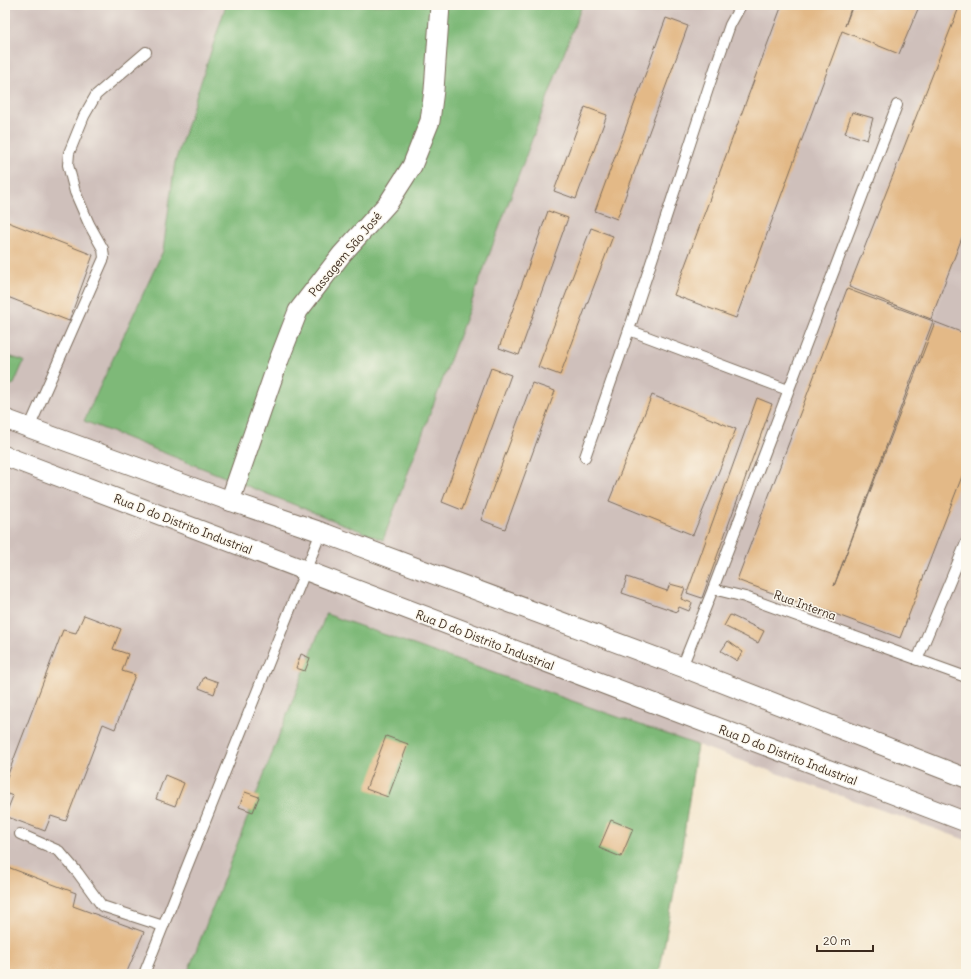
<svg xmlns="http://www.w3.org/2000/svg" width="971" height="979" font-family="Delius,sans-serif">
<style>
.industrial{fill:#cfc0bb}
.forest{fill:#7eb978;stroke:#5c724b}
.building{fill:#e3b987}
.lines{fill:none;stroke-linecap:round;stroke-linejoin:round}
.service-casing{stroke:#7c6c5c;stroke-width:12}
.minor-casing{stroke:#7c6c5c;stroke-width:21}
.service{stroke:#fff;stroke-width:10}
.minor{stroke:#fff;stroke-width:19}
.labels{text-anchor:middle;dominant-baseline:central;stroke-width:3;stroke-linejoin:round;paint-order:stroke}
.street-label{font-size:12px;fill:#3b2a1e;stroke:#fbf7ec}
</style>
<rect width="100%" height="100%" fill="#fbf7ec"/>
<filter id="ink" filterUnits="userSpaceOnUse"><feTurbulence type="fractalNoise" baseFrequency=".025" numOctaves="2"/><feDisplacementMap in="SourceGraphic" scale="8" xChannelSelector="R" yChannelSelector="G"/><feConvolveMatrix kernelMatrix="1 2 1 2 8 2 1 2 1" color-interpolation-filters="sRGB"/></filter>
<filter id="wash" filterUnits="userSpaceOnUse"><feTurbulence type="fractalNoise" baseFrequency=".012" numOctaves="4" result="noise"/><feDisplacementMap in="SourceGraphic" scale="16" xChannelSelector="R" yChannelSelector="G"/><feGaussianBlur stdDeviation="0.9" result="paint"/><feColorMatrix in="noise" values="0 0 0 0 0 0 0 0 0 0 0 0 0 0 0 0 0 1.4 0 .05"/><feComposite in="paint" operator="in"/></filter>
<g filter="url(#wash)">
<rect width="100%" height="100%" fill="#f4e6ce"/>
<path class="industrial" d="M5 5H966V840L326 614 187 974H5Z"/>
<g class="forest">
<path d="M226 5H582L383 540 84 421 163 251 175 162Z"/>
<path d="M5 355 24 361 14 384 5 387Z"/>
<path d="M326 614 697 745 681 855 659 974H187Z"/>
</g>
<g id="blocks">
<g class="building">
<path d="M782 5H852L845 26 853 5H908L918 9 899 54 842 31 736 318 674 295Z"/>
<path d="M960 5 966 7V227L931 319 849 287Z"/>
<path d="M666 18 688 26 617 219 595 211Z"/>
<path d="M585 107 607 115 576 199 554 191Z"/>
<path d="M852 112 873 118 867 140 845 133Z"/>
<path d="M548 211 568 218 519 355 499 348Z"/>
<path d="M5 221 93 255 69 321 5 296Z"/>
<path d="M591 228 613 236 560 375 538 367Z"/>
<path d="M847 289 933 321 834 586 935 322 966 334V466L900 638 824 610V612L737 580Z"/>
<path d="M491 368 511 375 462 510 442 502Z"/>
<path d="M532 383 555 391 505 529 481 520Z"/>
<path d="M652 395 736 429 693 535 609 501Z"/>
<path d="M757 398 772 404 702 598 687 593Z"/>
<path d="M627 577 667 591 670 584 685 588 681 599 692 603 689 611 679 607 677 612 622 593Z"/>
<path d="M84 615 121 629 113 649 128 654 122 671 135 675 115 729 103 724 66 821 51 816 45 831 5 816 13 796 5 793V782L63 630 76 633Z"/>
<path d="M730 615 764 631 758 643 724 626Z"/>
<path d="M728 641 743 652 737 661 721 651Z"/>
<path d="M301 654 310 658 305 671 296 668Z"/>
<path d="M204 677 218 682 214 694 199 688Z"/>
<path d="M386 736 408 744 388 797 366 789Z"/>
<path d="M165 775 184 783 175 806 156 799Z"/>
<path d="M245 792 259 797 253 812 239 807Z"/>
<path d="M611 820 633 829 621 857 599 848Z"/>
<path d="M5 866 76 893 73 906 144 932 126 974H5Z"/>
</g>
</g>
</g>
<g filter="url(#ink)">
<use href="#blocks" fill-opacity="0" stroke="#7c6c5c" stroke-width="1"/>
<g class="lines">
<defs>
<g id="service">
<path d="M629 330 709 86 730 25 741 5"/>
<path d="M29 428 104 258 103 249 89 224 75 192 68 165 69 153 84 116 96 95 146 52"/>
<path d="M585 457 629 330 788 390"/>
<path d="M713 589 897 105"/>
<path d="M917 660 966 543"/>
<path d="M682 667 713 589 745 597 966 677"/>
<path d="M20 834 59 851 78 873 102 906 163 926"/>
<path d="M144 974 321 532"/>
</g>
<g id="minor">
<path d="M5 419 230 501 321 532 682 667 966 778"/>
<path d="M5 456 966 822"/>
<path d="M230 501 277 365 298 311 342 254 389 202 412 166 430 121 434 90 440 5"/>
</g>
</defs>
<use href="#service" class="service-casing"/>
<use href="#minor" class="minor-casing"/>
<use href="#service" class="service"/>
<use href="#minor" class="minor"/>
</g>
</g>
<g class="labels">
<g class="street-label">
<text transform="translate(345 254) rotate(-50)">Passagem São José</text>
<text transform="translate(183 524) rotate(21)">Rua D do Distrito Industrial</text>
<text transform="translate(805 605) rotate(20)">Rua Interna</text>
<text transform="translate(485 640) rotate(21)">Rua D do Distrito Industrial</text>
<text transform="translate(788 755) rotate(21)">Rua D do Distrito Industrial</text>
</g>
</g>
<rect width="971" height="979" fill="none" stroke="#fbf7ec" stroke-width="20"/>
<path d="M817 945v6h56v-6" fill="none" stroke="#3b2a1e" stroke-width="2"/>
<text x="823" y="945" font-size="12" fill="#3b2a1e" stroke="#fbf7ec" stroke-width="3" paint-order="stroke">20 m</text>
</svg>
